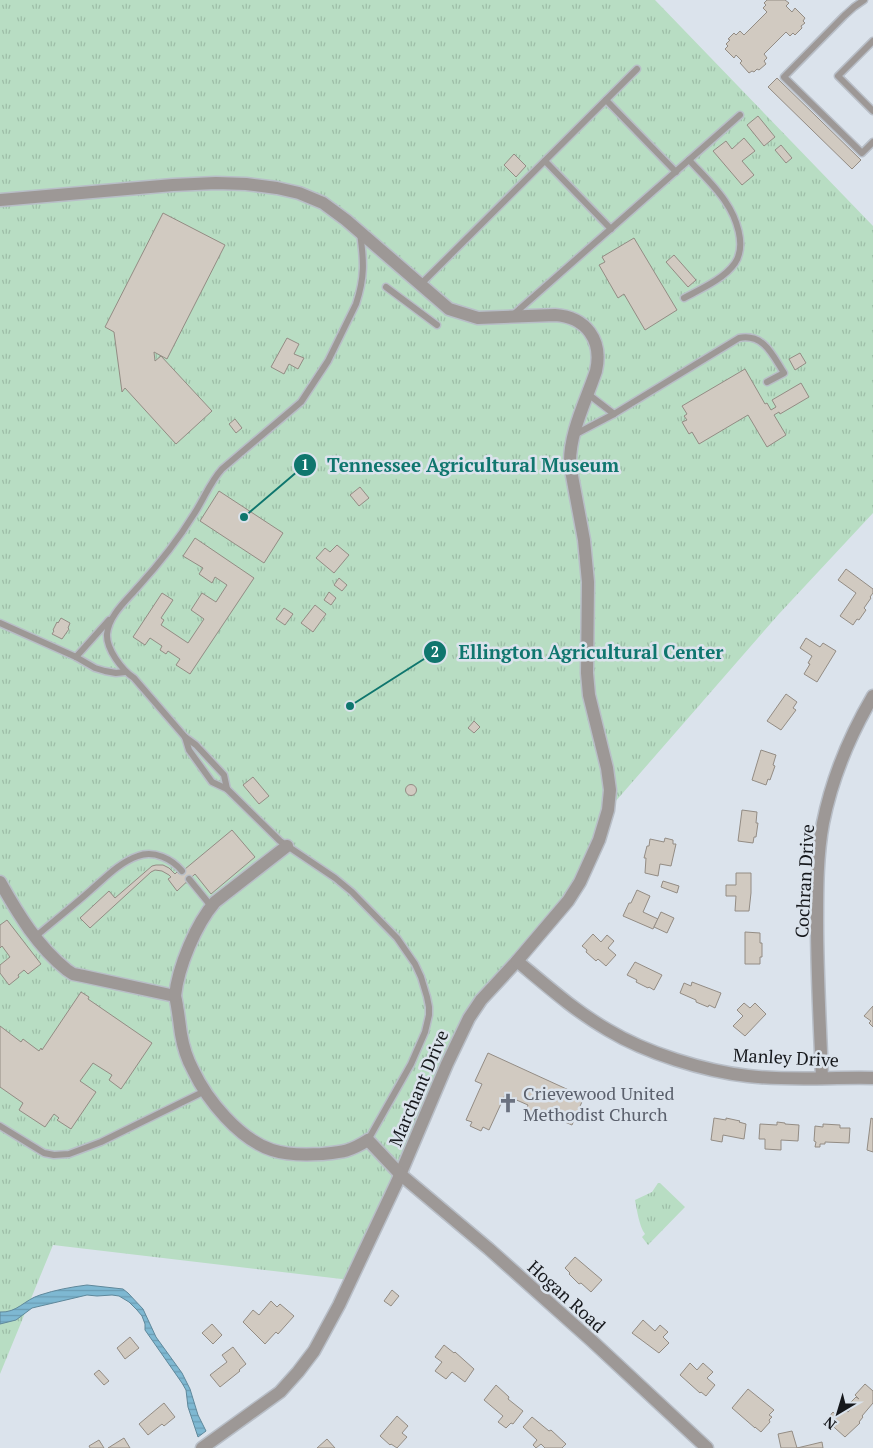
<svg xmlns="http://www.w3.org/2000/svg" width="873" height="1448" font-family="'PT Serif',serif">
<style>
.park{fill:url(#park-tufts)}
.water{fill:url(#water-rules);stroke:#5f889b}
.building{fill:#d1cac1;stroke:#938c84}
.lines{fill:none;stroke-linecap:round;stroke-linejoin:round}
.lane-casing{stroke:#b8bec7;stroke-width:9}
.street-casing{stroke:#b8bec7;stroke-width:15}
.lane{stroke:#9d9896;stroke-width:6}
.street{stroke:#9d9896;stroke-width:12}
.labels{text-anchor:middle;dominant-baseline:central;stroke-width:5;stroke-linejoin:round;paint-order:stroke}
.street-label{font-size:18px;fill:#16181c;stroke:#dbe3ec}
.worship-label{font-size:18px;fill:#5b616d;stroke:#dbe3ec;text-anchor:start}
.leader{fill:none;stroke:#0f766e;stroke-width:2}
.callout-dot{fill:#0f766e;stroke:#dbe3ec;stroke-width:2}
.mark-label{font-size:15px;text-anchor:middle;font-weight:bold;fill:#fff}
.callout-label{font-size:19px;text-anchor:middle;font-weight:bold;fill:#0f766e;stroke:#dbe3ec;stroke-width:5;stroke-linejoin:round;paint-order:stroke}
</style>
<defs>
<pattern id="park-tufts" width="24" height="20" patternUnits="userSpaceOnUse" patternTransform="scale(1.25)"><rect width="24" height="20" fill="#b8ddc3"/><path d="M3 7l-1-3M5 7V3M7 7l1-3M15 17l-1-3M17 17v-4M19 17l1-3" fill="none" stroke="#9dbda7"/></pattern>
<pattern id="water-rules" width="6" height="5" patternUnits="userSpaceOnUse" patternTransform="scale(1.25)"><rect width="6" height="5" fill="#7eb8d2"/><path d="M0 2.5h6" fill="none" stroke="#6c9db4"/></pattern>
</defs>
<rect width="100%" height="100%" fill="#dbe3ec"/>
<g class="park">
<path d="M0 0H655L873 226V513L778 615 608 810 580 881 481 1000 350 1280 53 1245 0 1374Z"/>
<path d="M658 1183H660L685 1207 648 1245 642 1237 645 1234C639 1226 637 1210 635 1200L652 1192Z"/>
</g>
<path class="water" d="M87 1285 123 1289 128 1293 143 1309 156 1337 182 1373 190 1389 198 1415 206 1431 198 1437 188 1407 186 1390 182 1383 145 1330V1324L142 1316 137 1310 129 1302 119 1296 112 1295 97 1296 87 1295 32 1308 16 1320 0 1324V1312C17 1313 24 1300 40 1295 55 1290 71 1287 87 1285Z"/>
<g class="building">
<path d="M767 0H785L789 3 786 6 792 12 795 8 805 18 803 21 805 23 801 26 802 28 795 35 793 33 790 36 786 32 764 54 767 58 764 61 766 64 759 70 757 69 754 72 752 71 749 73 740 63 742 61 736 55 734 58 725 49 728 46 726 44 730 40 728 39 734 33 736 35 740 31 744 35 767 12 763 8 766 5 764 3Z"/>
<path d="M777 78 861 160 852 169 768 87Z"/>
<path d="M758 116 775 137 764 146 747 125Z"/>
<path d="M744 138 755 151 742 161 754 175 742 185 713 151 726 141 732 149Z"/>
<path d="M781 145 792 158 786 163 775 150Z"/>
<path d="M514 154 526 166 516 177 504 165Z"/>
<path d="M163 213 225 245 167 359 154 352 155 361 161 356 212 411 176 444 125 388 122 392 114 332 105 327Z"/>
<path d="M634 238 677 310 645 330 624 294 618 298 599 265 605 262 602 257Z"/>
<path d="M674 255 696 280 688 287 666 262Z"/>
<path d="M287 338 299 344 294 354 304 358 298 369 289 364 284 374 271 367Z"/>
<path d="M800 353 806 363 795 370 789 359Z"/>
<path d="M745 369 765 404 767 403 771 410 776 407 772 400 801 383 809 397 780 414 779 412 774 415 786 435 767 447 748 415 699 444 692 432 689 434 682 422 687 420 684 416 687 414 682 406Z"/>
<path d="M235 419 242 428 236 433 229 424Z"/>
<path d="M360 487 369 498 359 506 350 495Z"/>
<path d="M219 491 283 533 264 563 200 521Z"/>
<path d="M195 538 254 578 190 674 176 665 180 659 168 651 166 654 160 650 162 646 150 638 145 645 133 637 162 593 173 600 161 618 164 620 161 625 188 643 204 619 191 610 202 593 216 602 227 585 215 577 212 583 199 574 203 568 183 556Z"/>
<path d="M337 545 349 555 334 573 316 558 325 548 330 552Z"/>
<path d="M846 569 873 589V593L870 597 871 598 864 608 866 610 859 620 857 619 853 625 840 616 856 593 838 580Z"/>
<path d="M339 578 347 585 342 591 334 585Z"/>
<path d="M329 592 336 598 331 605 324 600Z"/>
<path d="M315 605 326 614 313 632 301 623Z"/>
<path d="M284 608 293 614 285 625 276 619Z"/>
<path d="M61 618 70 623 68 628 69 629 62 639 52 634 54 631 53 630 57 622 58 623Z"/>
<path d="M806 638 820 647 823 643 836 651 817 682 804 674 810 664 808 663 812 656 800 648Z"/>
<path d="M786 694 797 702 793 708 796 710 781 730 767 721Z"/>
<path d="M474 721 480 727 474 733 468 728Z"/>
<path d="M761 750 776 755 773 765 775 766 770 780 768 779 766 785 752 780Z"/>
<path d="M253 777 269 796 259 804 243 785Z"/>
<circle cx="411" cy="790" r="5.5"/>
<path d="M742 810 757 812 756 823H758L756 837H754L753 843 738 841Z"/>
<path d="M232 830 255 857 211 894 195 874 177 891 168 879 171 877 169 875 162 871 155 870 151 872 90 928 80 918 109 891 115 898 152 866 156 865H163L169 868 175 874 177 872 179 874Z"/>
<path d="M665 838 673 840V844H676L671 866 660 864 658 876 645 873 646 858H644L647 846H649L650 839 664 842Z"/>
<path d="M736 873H751V893L749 911H735L736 896H726V885H736Z"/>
<path d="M663 881 679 886 677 893 661 887Z"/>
<path d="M637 890 650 896 643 912 658 919 653 929 623 916 629 903H631Z"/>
<path d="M661 912 674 918 667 933 654 927Z"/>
<path d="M7 920 41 964 28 974 24 970 18 975 19 977 9 985 0 973V965L10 957 2 946 0 948V925Z"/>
<path d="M745 932 760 933V943H762V957H760V964H745Z"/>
<path d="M593 934 601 942 607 935 614 941 608 948 616 955 606 966 598 959 596 961 586 952 587 950 582 946Z"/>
<path d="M635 962 662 975 654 990 649 987 648 988 636 982 637 980 627 975Z"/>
<path d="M692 982 721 993 715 1008 709 1005 708 1007 696 1002V1000L680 993 684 983 691 986Z"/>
<path d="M81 992 89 997 88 999 152 1043 121 1089 109 1080 112 1075 93 1063 80 1081 96 1092 71 1129 57 1120 59 1118 54 1114 45 1127 19 1110 23 1103 0 1087V1026L21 1042 23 1039 39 1051 41 1048 42 1050Z"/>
<path d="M744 1003 750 1008 755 1003 766 1014 745 1036 733 1026 743 1016 737 1010Z"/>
<path d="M873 1006V1027L869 1023 871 1021 864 1016Z"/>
<path d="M488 1053 584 1097 572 1125 553 1117 551 1121 526 1110 528 1105 505 1095 489 1130 483 1127 481 1131 470 1126 472 1122 466 1120 482 1084 475 1081Z"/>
<path d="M586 1109 593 1113 588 1122 581 1119Z"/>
<path d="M714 1118 726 1120V1118L740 1121 739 1122 746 1124 744 1139 723 1135 722 1142 711 1140Z"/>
<path d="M871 1118 873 1119V1152L867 1150Z"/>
<path d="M777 1122 785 1123V1124L799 1125 798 1141 781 1140V1150L765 1149V1139H759L760 1124 777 1125Z"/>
<path d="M823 1124 840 1125V1128H850L849 1143 825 1142V1144H820V1147H815L816 1142 814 1141 815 1126 823 1127Z"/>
<path d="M575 1257 602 1280 591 1292 581 1283 579 1284 569 1274 570 1273 565 1268Z"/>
<path d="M392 1290 399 1296 391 1306 384 1301Z"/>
<path d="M271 1301 277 1307 280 1304 294 1316 278 1334 276 1332 265 1344 243 1322 253 1310 259 1315Z"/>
<path d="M643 1320 655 1331 660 1325 668 1332 663 1337 669 1343 659 1353 632 1333Z"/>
<path d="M212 1324 222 1335 213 1344 202 1333Z"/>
<path d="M130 1337 139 1348 125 1359 117 1348Z"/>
<path d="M444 1345 454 1353 455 1352 474 1369 465 1382 452 1372 446 1379 435 1371 442 1362 435 1357Z"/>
<path d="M233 1347 246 1364 239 1370 240 1371 220 1387 210 1375 227 1362 222 1355Z"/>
<path d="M690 1363 697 1370 703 1363 713 1372 707 1378 715 1385 706 1396 701 1392 700 1393 680 1375Z"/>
<path d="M99 1370 109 1381 104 1385 94 1374Z"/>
<path d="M865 1384 873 1391V1403L862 1416 863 1417 859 1422 860 1423 845 1437 826 1420 833 1412 836 1415 843 1408 848 1412 853 1406 850 1403 856 1397 859 1399 855 1395Z"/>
<path d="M496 1385 509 1397 508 1399 523 1411 513 1424 511 1423 506 1428 498 1422 503 1416 484 1400Z"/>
<path d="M748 1389 774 1410 769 1415 772 1417 769 1420 770 1422 761 1432 755 1427V1428L732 1408Z"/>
<path d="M164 1403 175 1417 164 1426 162 1424 148 1435 139 1424Z"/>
<path d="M397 1416 408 1426 402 1433 407 1437 397 1448 391 1444 390 1445 380 1436Z"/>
<path d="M532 1417 549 1431 551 1430 566 1444 562 1448H545L541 1444 536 1448 533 1445 537 1440 523 1427Z"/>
<path d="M792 1431 797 1448 822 1442 823 1448H781L778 1434Z"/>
<path d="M124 1438 130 1448H108Z"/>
<path d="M327 1439 335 1448H317Z"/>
<path d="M99 1440 104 1448H90L89 1446Z"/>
</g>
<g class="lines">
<defs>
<g id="lane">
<path d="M864 0 854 7 844 16 784 77 862 153 873 142"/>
<path d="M873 41 838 76 873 111"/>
<path d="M606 100 676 172"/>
<path d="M545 161 611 229"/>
<path d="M360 233C364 261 365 277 356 304L328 361 301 402 222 469C210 482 204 499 194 514 178 540 159 564 138 587 126 601 109 615 107 634 106 649 122 670 134 678L185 737 189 750 212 782 227 789 280 841 335 878 352 892 397 938 415 964 421 977 427 997 429 1007V1015L425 1032 411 1064 368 1140"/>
<path d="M420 285 637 69"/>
<path d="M386 287 437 325"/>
<path d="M684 298C701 289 724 279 735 263 747 245 736 217 725 201 715 186 701 173 689 160"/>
<path d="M514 314 740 115"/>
<path d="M588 394 614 414"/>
<path d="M574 435 614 414 739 338C764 333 773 356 784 373L767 382"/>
<path d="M0 623 76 657 95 668 105 671 116 673 125 672"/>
<path d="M76 657 109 620"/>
<path d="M185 737 196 745 224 775 227 789"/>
<path d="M189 879 211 906"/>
<path d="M35 937C54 921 73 906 91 890 105 878 120 862 138 856 154 850 172 859 182 871"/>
<path d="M0 1126 44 1153 54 1155 69 1154 101 1142 205 1091"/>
</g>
<g id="street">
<path d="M0 200 173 185 216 183 246 184 277 188 299 193 323 203 346 220 449 309 478 318 555 315C586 317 603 340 596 371 586 401 569 433 570 465L584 540 588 582 587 673 589 695 607 768 610 790 608 810 599 840 580 882 568 901 517 961 481 1000 469 1018 447 1064 397 1182 339 1305 314 1351 298 1372 280 1392 202 1448"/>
<path d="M0 882C18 914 38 947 67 970L73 974 83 976 175 996C178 1008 179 1021 181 1034 183 1046 187 1059 193 1070 207 1100 239 1139 272 1150 287 1155 305 1155 321 1154 342 1152 349 1152 368 1140L400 1174 489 1249 592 1341 707 1448"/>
<path d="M517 961C547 986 575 1011 608 1030 646 1053 704 1071 748 1076 789 1081 832 1077 873 1078"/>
<path d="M175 996C178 967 196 924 215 902L287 846"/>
<path d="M822 1078C820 1026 817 974 817 922 817 889 817 855 823 823 832 778 850 735 873 696"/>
</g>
</defs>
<use href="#lane" class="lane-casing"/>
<use href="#street" class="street-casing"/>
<use href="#lane" class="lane"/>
<use href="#street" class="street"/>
</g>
<defs>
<symbol id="church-bare" viewBox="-9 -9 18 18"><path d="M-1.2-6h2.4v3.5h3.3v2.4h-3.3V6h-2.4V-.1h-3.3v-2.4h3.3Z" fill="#6b7280" stroke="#dbe3ec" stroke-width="2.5" paint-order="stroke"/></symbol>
</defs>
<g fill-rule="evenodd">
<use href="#church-bare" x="494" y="1089" width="28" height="28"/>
</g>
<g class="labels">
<g class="street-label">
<text transform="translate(804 881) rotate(-87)">Cochran Drive</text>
<text transform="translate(786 1057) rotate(3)">Manley Drive</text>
<text transform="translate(418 1088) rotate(-67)">Marchant Drive</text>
<text transform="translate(567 1296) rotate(42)">Hogan Road</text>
</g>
<g class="worship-label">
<text x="523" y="1093">Crievewood United<tspan x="523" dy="21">Methodist Church</tspan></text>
</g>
</g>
<path class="leader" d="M244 517L305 465M350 706L435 652"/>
<g class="callout-dot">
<circle cx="244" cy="517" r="5"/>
<circle cx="350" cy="706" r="5"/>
<circle cx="305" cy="465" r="12"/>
<circle cx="435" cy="652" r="12"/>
</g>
<g class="mark-label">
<text x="305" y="470">1</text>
<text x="435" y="657">2</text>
</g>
<g class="callout-label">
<text x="473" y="472">Tennessee Agricultural Museum</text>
<text x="591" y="659">Ellington Agricultural Center</text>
</g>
<g transform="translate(838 1413) rotate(218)" stroke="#dbe3ec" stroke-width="4" paint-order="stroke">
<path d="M0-4L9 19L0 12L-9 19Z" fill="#16181c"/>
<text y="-8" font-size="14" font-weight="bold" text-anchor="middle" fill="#16181c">N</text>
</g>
</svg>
